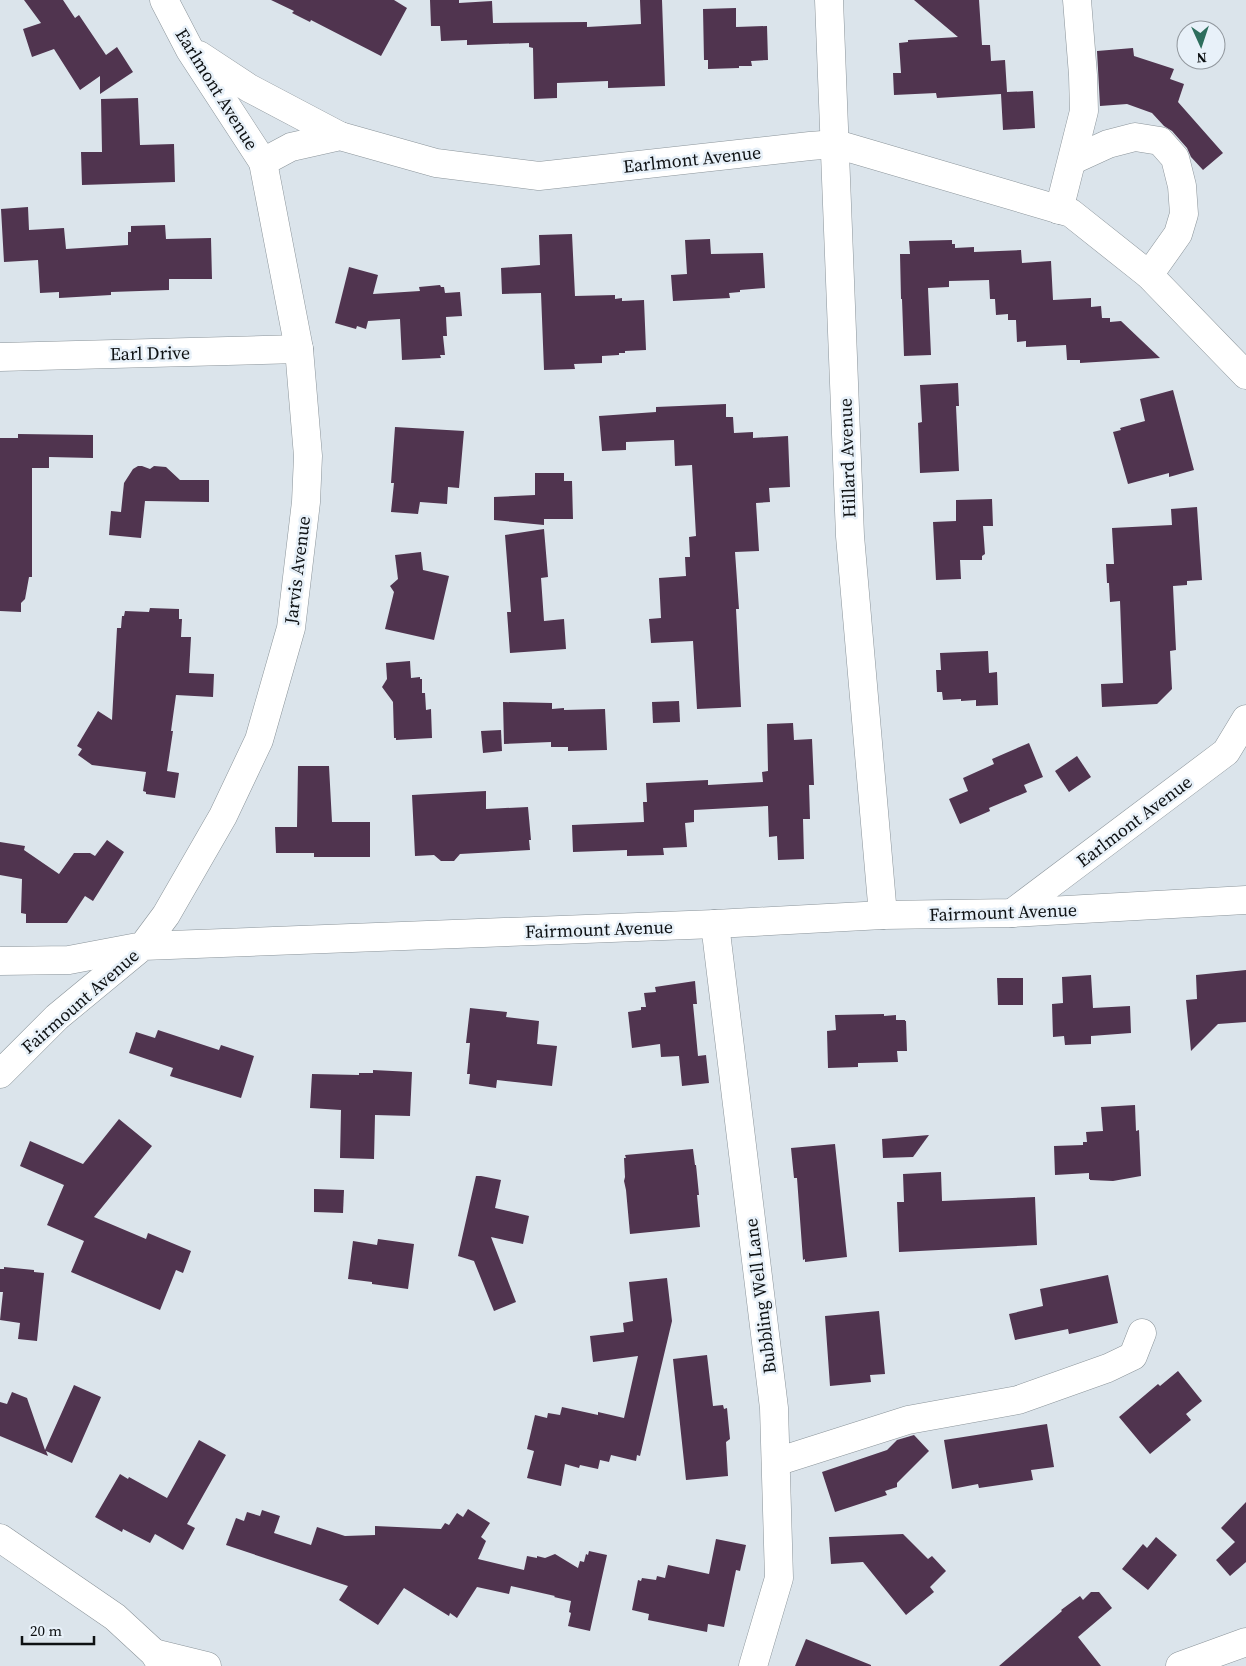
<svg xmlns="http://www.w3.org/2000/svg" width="1246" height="1666" font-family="'Source Serif 4',serif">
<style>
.building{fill:#50344f}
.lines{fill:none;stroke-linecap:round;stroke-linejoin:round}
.minor-casing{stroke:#8b949a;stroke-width:29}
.minor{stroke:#fff;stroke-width:28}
.labels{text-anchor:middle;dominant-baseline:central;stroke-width:5;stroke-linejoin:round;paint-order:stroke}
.street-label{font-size:18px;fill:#0e1113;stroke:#e8f1f9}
</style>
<rect width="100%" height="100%" fill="#dbe4eb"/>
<g class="building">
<path d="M24 0H63L75 18 79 15 106 55 117 47 133 72 100 94V76L80 90 54 49 32 57 23 29 41 23Z"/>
<path d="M271 0H394L407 8 381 56 311 20 310 22 292 13 294 11Z"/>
<path d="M430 0H459V3L492 1 493 23 587 22V27L641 24 640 0H662L665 86 608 88V81L557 83V98L534 99 533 48 529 47V43L467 45V40L441 41 440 26H431Z"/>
<path d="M914 0H979L982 45H990L991 61 1005 60 1007 92 1033 91 1035 128 1003 130 1001 94 937 98 936 93 894 95 893 73H901L899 43 908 42V40L958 37Z"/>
<path d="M736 8V27L767 26 768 60 751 61 752 66H739V68L708 69V60H704L703 9Z"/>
<path d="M1133 48 1134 56 1174 69 1170 79 1184 84 1178 102 1223 153 1203 170 1191 157 1187 148 1172 131 1164 126 1152 113 1127 104 1100 106 1097 51Z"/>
<path d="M138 98 140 145 174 144 175 182 82 185 81 152H102L101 99Z"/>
<path d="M28 207 29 230 64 228 66 249 128 245V232H131V226L165 225 166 239 211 238 212 279H169V290L111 292V295L59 298V292L40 293 38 260 4 262 1 209Z"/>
<path d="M572 234 575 296 615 295V299L622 298V301L644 300 646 350 625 351V353H619V355L602 356V363L574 364 575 369 544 370 541 293 502 294 501 268 540 265 539 235Z"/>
<path d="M710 239 711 254 763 253 765 288 740 290V292L729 293 730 298 673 301 671 275 687 274 685 240Z"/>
<path d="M952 240V244H955V248L974 247V252L1021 250 1022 263 1051 261 1053 300 1091 298V307L1101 306 1102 318H1110V322L1121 321 1160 358 1080 363V360H1067L1066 345 1026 347V341L1017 342 1016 320H1008V314L996 315 995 299H990L989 280 949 281V287L928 288 931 355 904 356 902 299H901L900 254H910L909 241Z"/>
<path d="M349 267 378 275 373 294 420 291 419 287 440 285 441 287H444L445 293 460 292 462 316 446 317 447 336H443L445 355H440L441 358 402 360 400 319 368 321 366 329 357 326 356 329 335 323Z"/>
<path d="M958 383 959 406H956L959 471 920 473 918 423 922 422 920 385Z"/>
<path d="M1173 390 1194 470 1169 477V473L1128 484 1113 432 1121 430 1120 428 1145 421 1140 399Z"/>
<path d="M726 404V417H733L734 433 753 432V438L788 436 790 487 769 488 770 502 756 503 759 551 735 552 739 609H736L741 707 697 709 693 641 651 643 649 619 661 618 659 578 686 576 685 557H690L689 537 696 536 692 465 675 466 674 440 626 442V450L602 451 599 416 656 412V407Z"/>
<path d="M395 427 464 431 459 488 448 487 447 504 420 502 418 514 391 512 394 483H391Z"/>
<path d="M18 434 93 435V458L49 457V468H32V577H29L25 599 21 603V612L0 611V438H18Z"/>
<path d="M138 466H142L150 469 154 466 166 467 180 480H209V502L145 501 141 538 109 535 111 511 121 512 124 483 133 469Z"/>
<path d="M535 473H564V481H572L573 519H544V525L494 520V497L535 495Z"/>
<path d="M992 499 993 526H983L985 554 982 556V560H960L961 579 936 580 933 522 956 521V500Z"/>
<path d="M1197 507 1202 580 1187 581V585L1173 586 1176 650 1170 651 1172 689 1157 704 1102 707 1101 684 1123 683 1120 601 1110 602 1109 583H1107L1106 564H1114L1112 528 1172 525 1171 509Z"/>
<path d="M544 529 548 577 541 578 544 621 564 619 566 649 510 653 507 612H511L505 535Z"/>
<path d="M421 552 423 570 449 576 434 640 385 629 394 592 390 586 398 579 395 555Z"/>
<path d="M150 608 179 609V619H182L181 637H191L189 673 214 674 213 697 176 695 171 731H173L167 771 179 773 175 798 146 794V792L143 791 146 772 92 765 78 755 82 749 77 746 98 711 112 720 117 628H121L122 616H124L125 611 149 612Z"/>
<path d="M988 651 989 673 997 672 998 705 976 706V700L961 701V699L943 700 942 692H937L936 670H941L940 653Z"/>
<path d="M410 661 411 678 420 677V679H422V693H425L426 710 431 709 432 738 396 740V738H394L393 702 382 687 387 679 386 663Z"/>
<path d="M679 701 680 722 653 723 652 702Z"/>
<path d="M503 702 552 703V709L564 708V710L605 709 607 750 568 751V747H551V742L504 744Z"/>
<path d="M793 723 794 740 812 739 814 785H809L810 819H803L804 859 778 860 777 836 769 837 768 806 694 810V822L685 823 687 847 663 848 664 855 627 856V850L573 852 572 825 644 822 643 802H647L646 783 708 780V785L763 782 762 772 768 771 767 724Z"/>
<path d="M501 730 502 751 483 753 481 731Z"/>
<path d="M1029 743 1043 777 1024 785 1027 792 989 808 990 811 960 824 949 799 968 791 963 778 994 764 992 759Z"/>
<path d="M1077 756 1091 777 1069 792 1055 771Z"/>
<path d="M298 766H329L332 822H370V857H314V853H276L275 827H297Z"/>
<path d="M486 791V809L528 807 531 840H529L530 850 460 854 454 861H441L434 855 415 856 412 795Z"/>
<path d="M107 840 124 852 93 901 85 896 67 923H26V914L21 913 22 879 0 875V842L25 846 24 850 59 874 74 853H90L95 856Z"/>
<path d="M1246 970V1022L1218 1024 1191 1051 1186 1000 1197 999 1196 975Z"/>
<path d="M1091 975 1093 1008 1130 1006 1131 1033 1091 1036V1044L1065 1045 1064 1036 1053 1037 1052 1004 1063 1003 1062 977Z"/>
<path d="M997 978H1023V1005H998Z"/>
<path d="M695 981 697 1004H693L698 1056 706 1055 709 1083 682 1086 679 1056 661 1057 660 1044 632 1048 628 1012 641 1010V1007H646L644 993 656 992 655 987Z"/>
<path d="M470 1008 507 1012 506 1017 539 1021 537 1044 557 1046 552 1086 497 1080 496 1088 469 1084 470 1074H467L470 1043H466Z"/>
<path d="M884 1014V1016L896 1015V1020H905V1021H906L907 1051H897L898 1062 858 1063V1067L828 1068 827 1031 836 1030 835 1015Z"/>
<path d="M158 1030 219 1050 221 1045 254 1056 241 1098 170 1076 173 1068 129 1053 136 1032 155 1038Z"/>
<path d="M373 1070 412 1072 410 1116 375 1115 374 1159 340 1158 341 1110 310 1108 312 1074 359 1075V1073H373Z"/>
<path d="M1135 1105 1136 1131 1139 1130 1141 1176 1113 1181 1090 1180V1179H1089V1173L1055 1175 1054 1146 1083 1145V1142H1087L1086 1132 1103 1131 1101 1107Z"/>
<path d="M119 1119 152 1146 94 1217 146 1239 148 1233 191 1251 183 1273 176 1270 160 1310 71 1272 84 1241 47 1225 64 1185 20 1166 30 1141 83 1164Z"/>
<path d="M929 1135 913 1157 883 1158 882 1139Z"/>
<path d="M835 1144 847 1257 805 1262V1259L803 1260 797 1178H794L791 1148Z"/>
<path d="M693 1149 695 1165H696L699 1195H697L700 1227 630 1234 626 1190 624 1181 625 1177 624 1158H626L625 1155Z"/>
<path d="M941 1172 942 1201 1035 1197 1037 1245 899 1252 897 1202H904L903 1174Z"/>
<path d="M476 1176H481L501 1180 495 1208 529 1216 523 1244 491 1237 516 1302 494 1311 474 1261 458 1256Z"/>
<path d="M314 1189 344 1190 343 1213 314 1212Z"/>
<path d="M378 1239 414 1244 408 1289 372 1284V1282L348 1279 353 1241 377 1245Z"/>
<path d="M4 1267 34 1270V1272L44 1273 37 1341 18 1339 20 1323 0 1320 3 1292H0V1269H4Z"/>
<path d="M1108 1275 1118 1323 1069 1334 1068 1329 1015 1340 1009 1314 1043 1306 1040 1289Z"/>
<path d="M667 1278 672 1321 640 1456 637 1455 636 1461 611 1455 609 1462 600 1460 598 1469 580 1465 579 1468 565 1464 561 1486 527 1478 534 1451 527 1449 535 1415 547 1418 548 1413 560 1415 562 1407 598 1415V1412L624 1418 638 1356 593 1362 590 1336 624 1332 623 1323 633 1321 629 1282Z"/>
<path d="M879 1311 885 1374 870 1375 871 1382 830 1386 825 1316Z"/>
<path d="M707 1355 713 1406 723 1405 724 1409 727 1408 730 1439 726 1442 728 1476 686 1480 673 1359Z"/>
<path d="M1178 1371 1202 1401 1186 1414 1191 1420 1150 1454 1119 1417 1158 1384 1160 1386Z"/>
<path d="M74 1385 101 1397 72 1463 46 1451 48 1456 0 1436V1402L7 1404 12 1392 27 1398 45 1450Z"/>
<path d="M1047 1424 1054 1467 1031 1470 1033 1480 979 1488 978 1484 952 1489 944 1440Z"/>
<path d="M914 1435 929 1451 897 1483V1487L885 1491 887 1495 835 1512 822 1472 887 1450 897 1440Z"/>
<path d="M199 1440 226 1455 187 1524 195 1528 183 1550 155 1534 150 1543 123 1529 122 1532 95 1517 120 1474 128 1479 129 1477 167 1498Z"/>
<path d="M1246 1502V1562L1230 1576 1216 1560 1235 1542 1221 1528Z"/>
<path d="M468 1509 490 1523 481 1537 486 1541 478 1559 524 1570 527 1556 537 1558V1556L545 1558 555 1554 578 1568 580 1561 584 1562 586 1554 588 1555 589 1551 607 1555 590 1631 568 1626 571 1613 569 1612 571 1601 554 1597 555 1596 511 1586 509 1594 477 1587 457 1618 450 1613 449 1616 404 1588 378 1625 339 1600 348 1586 226 1545 236 1518 244 1521 247 1512 260 1516 262 1510 280 1516 274 1533 311 1545 317 1527 345 1536 375 1535V1526L441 1529 445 1523 449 1525 457 1513 463 1517Z"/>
<path d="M903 1534 928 1559 932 1556 946 1571 930 1587 934 1592 906 1615 863 1562 831 1564 829 1537Z"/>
<path d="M1156 1537 1177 1555 1148 1590 1122 1569 1143 1544 1147 1548Z"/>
<path d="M716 1539 746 1545 740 1571 736 1570 724 1627 708 1624 707 1632 648 1620 649 1614 632 1610 638 1580 641 1581 642 1578 656 1580 657 1576 665 1578 668 1565 709 1574Z"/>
<path d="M1091 1592H1099L1112 1608 1078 1637 1101 1666H999L1062 1611 1061 1610 1080 1596 1083 1600Z"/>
<path d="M806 1639 871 1665V1666H795Z"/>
</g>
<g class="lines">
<defs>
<g id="minor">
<path d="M164 0 190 50 263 162 291 147 340 136 436 163 539 176 810 146 836 144 1071 213 1149 275 1246 375"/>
<path d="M829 0 850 536 883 915"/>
<path d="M199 55 249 88 340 136"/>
<path d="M1073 160 1108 144 1135 137 1160 141 1175 158 1182 186 1184 214 1178 234 1149 275"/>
<path d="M1059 210 1084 111 1083 75 1077 0"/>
<path d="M0 357 299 349"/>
<path d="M1012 913 1226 752 1246 719"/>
<path d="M715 924 774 1408 779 1578 753 1666"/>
<path d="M0 961 69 960 143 946 166 915 223 816 259 740 291 628 306 502 308 456 299 349 263 162"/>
<path d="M0 1074 57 1017 143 946 715 924 883 915 1012 913 1246 900"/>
<path d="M776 1462 908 1420 1018 1400 1108 1368 1133 1356 1142 1333"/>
<path d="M0 1538 115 1617 154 1653 162 1666"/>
<path d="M154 1653 207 1666"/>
<path d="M1180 1666 1246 1642"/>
</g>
</defs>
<use href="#minor" class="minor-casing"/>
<use href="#minor" class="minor"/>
</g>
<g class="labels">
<g class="street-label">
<text transform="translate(217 89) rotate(58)">Earlmont Avenue</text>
<text transform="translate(692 159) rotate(-6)">Earlmont Avenue</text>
<text transform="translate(150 353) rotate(-1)">Earl Drive</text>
<text transform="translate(847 458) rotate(-92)">Hillard Avenue</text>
<text transform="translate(297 570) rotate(-83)">Jarvis Avenue</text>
<text transform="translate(1134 821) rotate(-37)">Earlmont Avenue</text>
<text transform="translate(1003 912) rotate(-2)">Fairmount Avenue</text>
<text transform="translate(599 929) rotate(-2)">Fairmount Avenue</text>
<text transform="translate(80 1001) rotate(-41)">Fairmount Avenue</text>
<text transform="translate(760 1296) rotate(-97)">Bubbling Well Lane</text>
</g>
</g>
<g transform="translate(1201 45) rotate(177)"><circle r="24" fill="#e8f1f9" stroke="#91979d"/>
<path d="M0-4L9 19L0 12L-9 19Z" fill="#2d6e5d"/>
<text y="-8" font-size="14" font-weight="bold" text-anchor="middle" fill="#0e1113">N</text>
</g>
<path d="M22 1636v8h72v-8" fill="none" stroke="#0e1113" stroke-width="2.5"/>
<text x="30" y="1636" font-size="15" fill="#0e1113" stroke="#e8f1f9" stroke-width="4" paint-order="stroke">20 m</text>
</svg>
